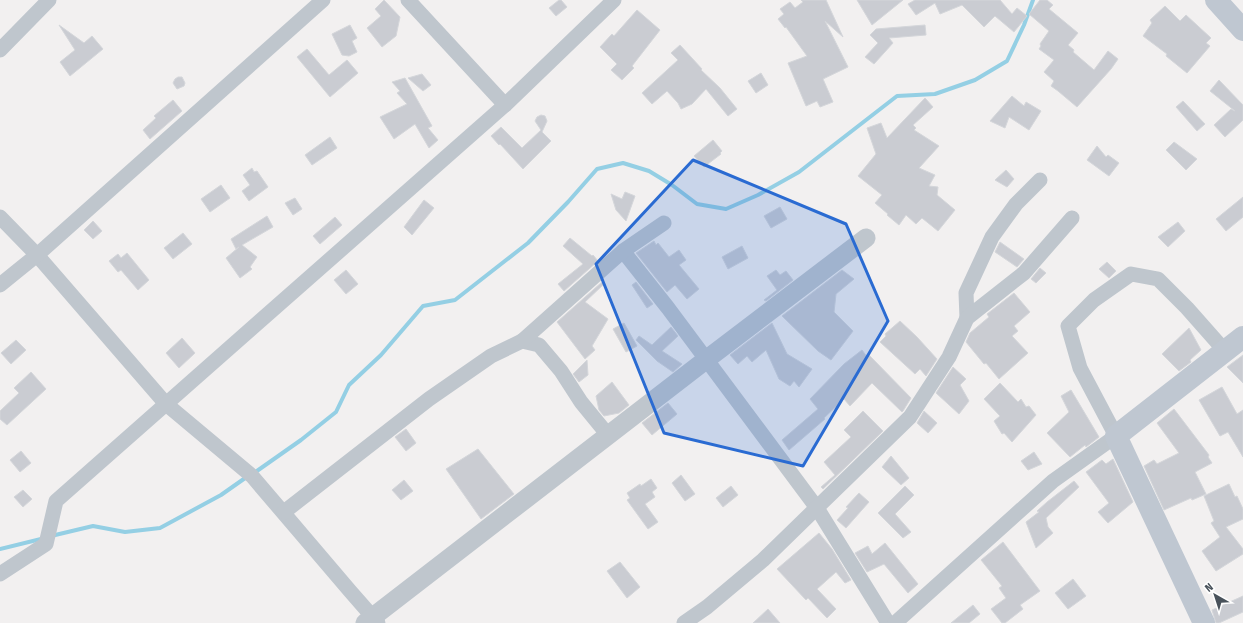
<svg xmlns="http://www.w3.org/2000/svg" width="1243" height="623" font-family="'Fira Sans Condensed',sans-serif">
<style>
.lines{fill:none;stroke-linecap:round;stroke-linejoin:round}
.stream{stroke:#94cfe4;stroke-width:4}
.building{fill:#caccd2;stroke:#d4d6da}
.minor{stroke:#bfc6cd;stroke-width:15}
.tertiary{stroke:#bfc6cd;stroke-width:19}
.secondary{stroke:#bfc7d1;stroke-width:22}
.marked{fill:#2a6bd2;fill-opacity:0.2;stroke:#2a6bd2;stroke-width:3;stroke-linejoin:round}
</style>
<rect width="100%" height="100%" fill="#f2f0f0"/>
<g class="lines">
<g class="stream">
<path d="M254 473 301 440 336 412 349 385 381 355 423 306 455 300 528 243 568 202 597 169 623 163 649 171 672 185 697 204 726 209 758 195 799 172 897 96 935 94 975 80 1007 61 1024 25 1033 0"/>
<path d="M51 536 93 526 125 532 160 528 221 495 248 476"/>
<path d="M0 549 45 538"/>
</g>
</g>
<g class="building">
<path d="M384 0 400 17 396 36 382 47 367 28 381 16 375 9Z"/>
<path d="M559 0H561L567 7 556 16 549 8Z"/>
<path d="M801 0H826L843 37 825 21 848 67 823 79 833 102 820 107 817 101 806 106 788 63 807 56 786 27 785 28 778 19 784 14 780 9 790 2 795 8 803 2Z"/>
<path d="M857 0H903L872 25Z"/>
<path d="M915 0H1000L1012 14 1017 8 1027 16 1014 32 995 16 984 27 962 5 940 14 935 3 916 15 908 4Z"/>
<path d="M1040 0H1047L1053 5 1049 9 1078 33 1068 45 1074 50 1073 52 1094 70 1108 51 1118 59 1111 69 1077 107 1058 91 1051 86 1054 81 1044 72 1054 60 1039 49 1041 46 1040 44 1049 31 1029 14Z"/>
<path d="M1165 6 1180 21 1186 15 1211 38 1206 43 1210 46 1187 73 1166 56 1167 54 1143 36 1152 23 1150 20Z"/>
<path d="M637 10 660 30 632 66 634 68 622 80 611 70 617 64 600 47 612 34 614 36Z"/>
<path d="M59 25 84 43 92 36 103 49 70 76 60 62 75 50Z"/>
<path d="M350 25 357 38 352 41 357 52 349 56 342 55 332 34Z"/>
<path d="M925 25 926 35 889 38 893 43 874 64 865 57 878 43 870 35 876 29Z"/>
<path d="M680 45 702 69 701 70 720 88 737 109 728 116 706 89 692 104 681 109 678 103 667 91 652 104 642 93 678 60 671 53Z"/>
<path d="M307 49 329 75 347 60 358 73 330 97 297 57Z"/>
<path d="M761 73 768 85 756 93 748 81Z"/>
<path d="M422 74 431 85 423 91 408 78Z"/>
<path d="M178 77H182L185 83 184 86 177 89 173 83 175 79Z"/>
<path d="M405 78 432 126 428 128 438 140 429 148 415 124 394 139 380 117 407 104 397 93 400 91 392 82Z"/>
<path d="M1219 80 1243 105V120L1225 137 1214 125 1231 109 1235 111 1210 91Z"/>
<path d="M1012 96 1024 106 1026 102 1041 111 1029 130 1009 117 1005 128 990 121Z"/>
<path d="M925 98 933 107 913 125 916 128 914 130 939 146 919 168 935 175 929 186 938 187 937 195 955 210 938 231 922 218 916 224 906 215 899 225 887 215 888 214 875 203 882 195 858 176 876 154 867 128 881 123 887 138Z"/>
<path d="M173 100 182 111 150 139 143 130 156 118 154 116Z"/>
<path d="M1183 101 1205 124 1197 131 1176 107Z"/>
<path d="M541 115 545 116 547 121 542 132 551 141 523 169 500 144 499 145 491 136 501 127 522 148 541 130 535 121 537 117Z"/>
<path d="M330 137 337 148 312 165 305 155Z"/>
<path d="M713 140 722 151 720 153 721 154 704 167 694 156Z"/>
<path d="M1174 142 1197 159 1186 170 1166 150Z"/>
<path d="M1097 146 1106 157 1108 155 1119 163 1109 176 1087 160Z"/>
<path d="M252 168 254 172 257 171 268 187 249 201 242 191 250 185 243 175Z"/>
<path d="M1006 170 1014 179 1007 187 995 180Z"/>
<path d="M221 185 230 198 210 212 201 199Z"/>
<path d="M625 192 635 196 626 221 616 210 611 194 622 199Z"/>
<path d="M1243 197V217L1226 231 1216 219Z"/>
<path d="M295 198 302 209 293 215 285 203Z"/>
<path d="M424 200 434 208 412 235 404 227Z"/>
<path d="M780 207 787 219 771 228 764 216Z"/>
<path d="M267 216 273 227 242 245 257 257 250 267 252 269 240 278 226 258 239 247 236 249 231 239Z"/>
<path d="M335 217 342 225 320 244 313 236Z"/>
<path d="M93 221 102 231 93 239 84 230Z"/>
<path d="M1178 222 1185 231 1168 247 1158 237Z"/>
<path d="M183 233 192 244 173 259 164 248Z"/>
<path d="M570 238 592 256 593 255 598 261 564 291 558 284 583 264 563 246Z"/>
<path d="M654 241 656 245 658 243 669 257 679 250 686 260 679 265 699 289 687 299 675 285 667 292 636 253Z"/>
<path d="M1000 242 1024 259 1017 267 995 252Z"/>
<path d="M742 246 748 258 728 269 722 257Z"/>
<path d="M127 253 149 280 138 290 121 270 118 272 109 261 118 254 121 258Z"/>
<path d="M1107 262 1116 271 1109 278 1099 269Z"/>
<path d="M1040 268 1046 273 1036 283 1031 279Z"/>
<path d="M346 270 358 284 346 294 334 280Z"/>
<path d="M776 270 780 275 786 271 793 280 766 301 764 300 777 290 767 276Z"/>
<path d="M842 270 854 279 836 294 834 312 853 331 831 360 818 351 782 316Z"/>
<path d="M602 282 604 284 585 302 608 319 592 346 595 350 585 359 557 322Z"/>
<path d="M636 282 653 304 647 308 632 285Z"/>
<path d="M1014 293 1030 312 1014 326 1018 331 1012 336 1028 353 999 379 986 363 984 364 966 342 970 333 989 317 987 314Z"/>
<path d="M900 321 917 337 937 359 926 376 920 369 915 374 880 342 886 336 885 334Z"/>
<path d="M624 323 637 346 626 352 613 329Z"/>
<path d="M772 323 787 354 812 369 799 387 794 381 790 386 779 379 766 350 752 362 747 356 738 364 730 355Z"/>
<path d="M671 327 678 336 662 351 682 364 673 372 657 361 636 340 639 336 652 345Z"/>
<path d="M1189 328 1201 350 1190 360 1191 362 1179 371 1162 354Z"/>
<path d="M182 338 195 353 179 368 166 353Z"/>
<path d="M16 340 26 350 11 364 1 353Z"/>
<path d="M862 350 867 357 869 355 911 398 903 411 902 412 872 383 850 406 844 399 824 418 825 419 789 450 782 440 818 409 810 399 844 364Z"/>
<path d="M1243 355V383L1227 367Z"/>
<path d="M587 360 588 375 579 382 573 374Z"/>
<path d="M953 367 966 379 960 385 969 401 959 414 936 393Z"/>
<path d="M31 372 46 389 7 425 0 419V411L19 393 14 388Z"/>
<path d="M612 382 629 405 619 413 604 416 599 410 596 396Z"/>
<path d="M1000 383 1018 402 1021 399 1026 407 1029 406 1036 415 1012 442 1004 433 1002 434 994 421 1000 416 984 399Z"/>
<path d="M1222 387 1237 414 1243 410V457L1228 432 1220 436 1199 400Z"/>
<path d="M1071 390 1099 437 1086 447 1085 445 1070 457 1047 433 1069 412 1061 396Z"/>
<path d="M668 403 677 414 652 435 642 423Z"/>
<path d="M1174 409 1209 455 1208 457 1212 463 1195 472 1206 494 1192 500 1191 498 1164 510 1144 466 1154 460 1157 464 1179 453 1157 423Z"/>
<path d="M863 411 883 431 823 489 821 487 835 475 824 462 851 437 844 430Z"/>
<path d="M924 411 937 423 928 433 917 423Z"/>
<path d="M406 429 416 443 406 451 395 437Z"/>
<path d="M478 449 514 494 481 519 446 469Z"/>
<path d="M21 451 31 463 20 472 10 460Z"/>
<path d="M1034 452 1042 464 1028 470 1021 461Z"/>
<path d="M891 456 909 478 901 485 882 467Z"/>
<path d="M1113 459 1133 502 1108 523 1098 512 1109 503 1086 472 1102 460 1106 464Z"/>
<path d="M681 475 695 494 685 501 672 483Z"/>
<path d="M651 479 657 488 652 492 655 497 645 504 658 522 648 529 627 500 630 498 627 493 640 484 641 486Z"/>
<path d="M404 480 413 491 401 500 392 490Z"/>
<path d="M1074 481 1079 487 1046 518 1048 527 1053 533 1036 548 1026 522 1039 512 1037 511 1047 502Z"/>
<path d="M1229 484 1235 497 1237 496 1243 509V519L1226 527 1243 549V554L1216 571 1202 551 1220 537 1211 523 1214 521 1204 496Z"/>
<path d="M731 486 738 495 723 507 716 498Z"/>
<path d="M905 486 914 495 895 514 911 532 903 538 878 513Z"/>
<path d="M23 490 32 499 23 507 14 497Z"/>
<path d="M859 493 869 502 846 528 837 520 848 508 846 507Z"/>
<path d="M819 533 832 549 851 580 845 583 836 572 817 589 836 609 827 618 808 598 806 600 777 569Z"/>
<path d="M1003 542 1040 591 1020 605 1023 609 1005 623H1002L991 609 1006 598 999 588 1002 586 981 560Z"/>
<path d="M885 543 918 584 908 593 884 564 867 572 855 553 868 546 872 554Z"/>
<path d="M620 562 640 587 627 598 607 571Z"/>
<path d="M1073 579 1086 596 1068 609 1055 593Z"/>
<path d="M1243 596V612L1219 623H1216L1212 610Z"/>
<path d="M973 605 980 614 969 623H951Z"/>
<path d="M768 609 780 623H753Z"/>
</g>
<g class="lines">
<g class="minor">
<path d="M408 0 505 105"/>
<path d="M0 50 49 0"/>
<path d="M0 217 37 255 166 404 252 476 350 591 378 623"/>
<path d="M623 251 668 308 817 508 888 623"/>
<path d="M0 285 37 255 323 0"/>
<path d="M967 318 966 293 992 237 1016 204 1040 180"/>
<path d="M522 341 539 345 561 371 581 402 608 435"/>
<path d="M284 512 429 399 491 356 522 341 623 251 664 223"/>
<path d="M0 574 46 544 56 501 505 105 614 0"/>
<path d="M684 623 707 607 763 560 910 417 949 357 967 318 1024 273 1072 218"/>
<path d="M895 623 1053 481 1116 436 1080 368 1068 326 1094 300 1131 274 1158 279 1187 308 1225 351"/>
</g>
<path class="tertiary" d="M365 623 707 359 866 238"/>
<g class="secondary">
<path d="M1216 0 1243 30"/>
<path d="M1204 623 1116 436 1243 337"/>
</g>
</g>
<path class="marked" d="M693 160 846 224 888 321 803 466 664 433 596 264Z"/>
<g transform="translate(1215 595) rotate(321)" stroke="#ffffff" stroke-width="3" paint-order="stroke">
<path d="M0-3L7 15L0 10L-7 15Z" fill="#49525b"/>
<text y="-6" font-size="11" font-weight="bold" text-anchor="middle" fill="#49525b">N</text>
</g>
</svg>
